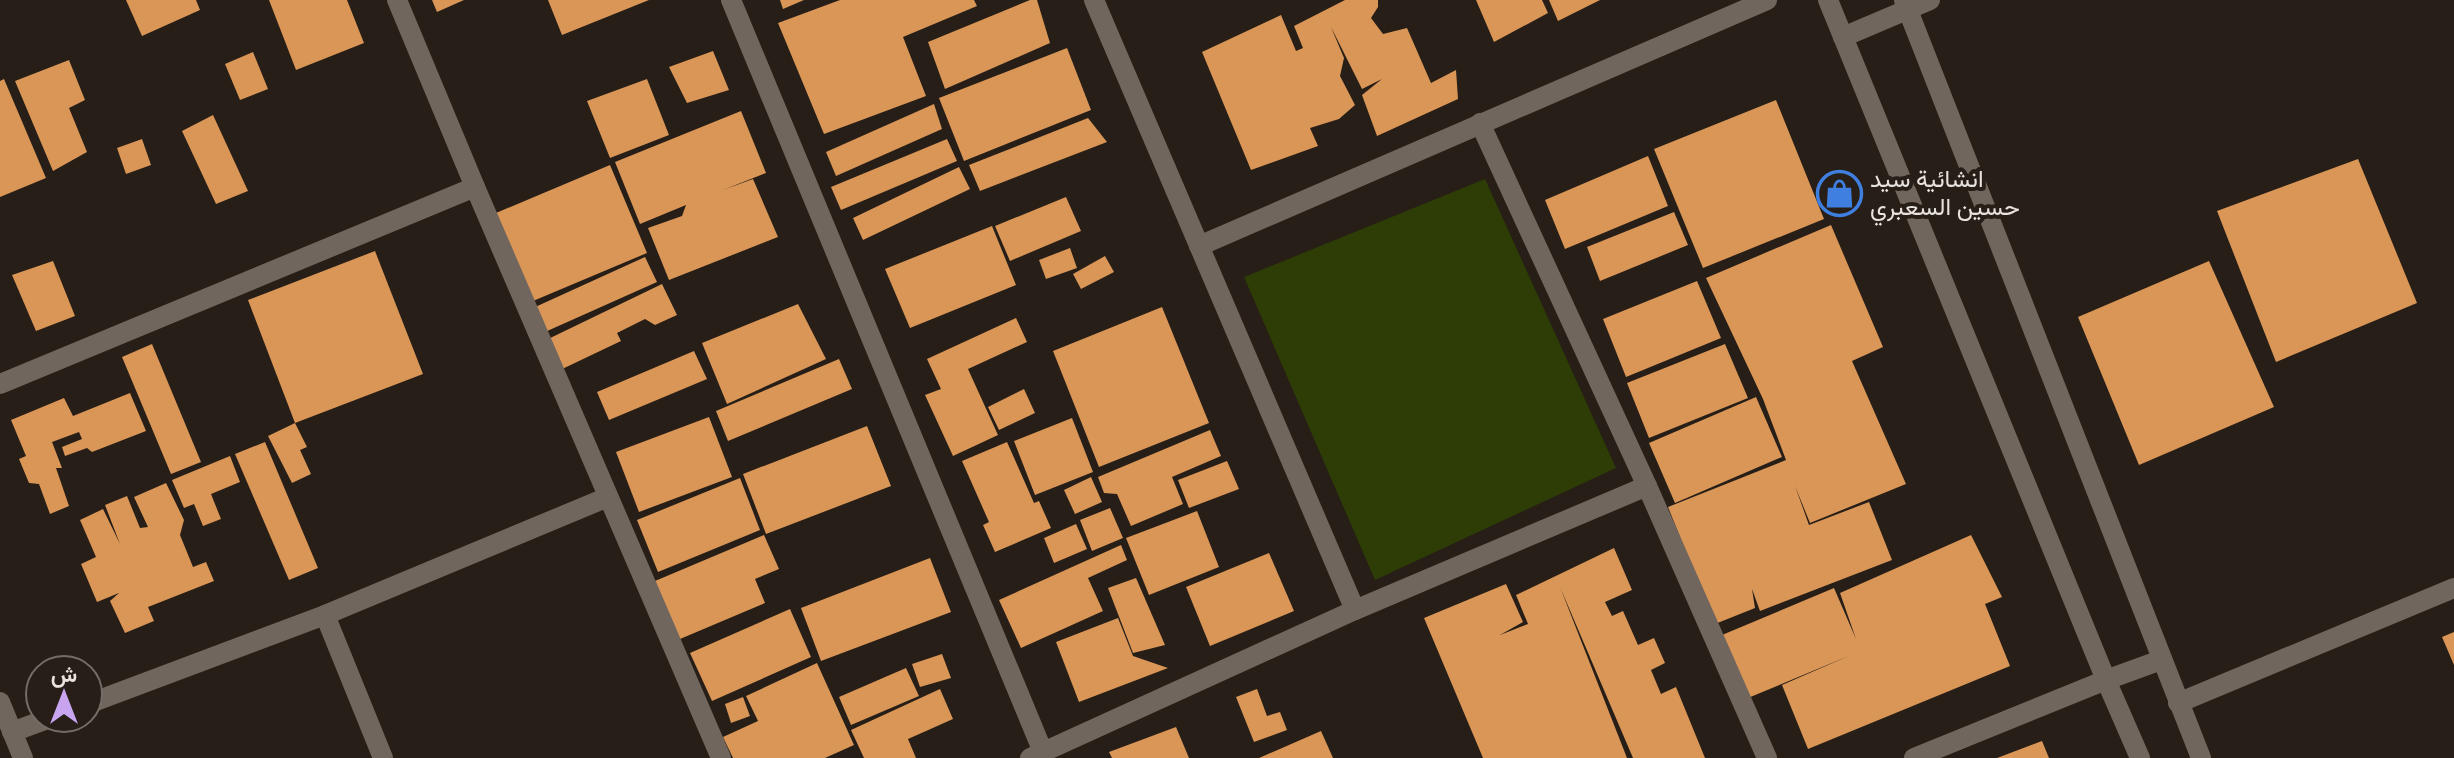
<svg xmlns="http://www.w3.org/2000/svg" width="2454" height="758" font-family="'Fira Sans Condensed',Vazirmatn,sans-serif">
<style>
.green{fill:#2e3c05}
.building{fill:#da9657}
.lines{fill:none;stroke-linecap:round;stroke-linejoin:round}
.street{stroke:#70665d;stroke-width:20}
.secondary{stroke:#70665d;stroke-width:20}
.labels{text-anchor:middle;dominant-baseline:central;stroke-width:8;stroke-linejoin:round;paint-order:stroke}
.poi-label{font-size:24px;fill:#e9e3df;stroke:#261e17;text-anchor:start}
</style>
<rect width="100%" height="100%" fill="#261e17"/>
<path class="green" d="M1485 179 1616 468 1375 580 1244 277Z"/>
<g class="building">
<path d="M126 0H196L200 10 142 36Z"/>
<path d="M269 0H347L364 43 296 70Z"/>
<path d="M432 0H464L437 12Z"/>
<path d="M548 0H649L562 35Z"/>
<path d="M780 0H804L783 9Z"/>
<path d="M840 0H974L977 6 903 37 926 96 824 134 778 23Z"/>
<path d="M1030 0H1037L1050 43 945 89 928 42Z"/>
<path d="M1345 0H1378V7L1371 18 1383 34 1407 28 1431 83 1456 70 1458 99 1377 136 1362 95 1382 79 1362 89 1331 27 1344 58 1340 76 1355 105 1339 119 1310 128 1318 146 1251 170 1202 52 1281 15 1296 51 1303 48 1294 26Z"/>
<path d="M1476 0H1542L1548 13 1494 42Z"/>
<path d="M1549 0H1600L1558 21Z"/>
<path d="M1067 48 1091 110 964 161 939 98Z"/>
<path d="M713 51 729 90 687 103 669 67Z"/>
<path d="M253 52 268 89 240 100 225 64Z"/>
<path d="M69 60 85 100 69 108 87 152 53 171 15 81Z"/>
<path d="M4 79 46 178 0 197V81Z"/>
<path d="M647 79 669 135 610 158 587 101Z"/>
<path d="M1776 100 1824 219 1703 268 1654 149Z"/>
<path d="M934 104 942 129 836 176 826 152Z"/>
<path d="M741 111 766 173 723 190 753 179 778 237 669 280 648 228 682 216 686 205 640 224 615 162Z"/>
<path d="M213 115 248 191 216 204 182 131Z"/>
<path d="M1088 118 1107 142 980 191 969 165Z"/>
<path d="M142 139 151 165 126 174 117 148Z"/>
<path d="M947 139 957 161 841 210 831 187Z"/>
<path d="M1648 156 1668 206 1565 249 1545 200Z"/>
<path d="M2358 159 2417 303 2276 362 2217 211Z"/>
<path d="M610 165 647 253 533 301 496 213Z"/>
<path d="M959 167 970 189 863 240 853 218Z"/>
<path d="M1066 197 1081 231 1010 261 995 226Z"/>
<path d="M1674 212 1688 245 1600 281 1587 247Z"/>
<path d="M1831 225 1883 347 1852 361 1906 484 1810 523 1795 486 1809 525 1869 502 1892 560 1760 611 1752 589 1755 608 1715 624 1668 507 1786 460 1763 399 1706 278Z"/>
<path d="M992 226 1016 285 910 328 885 269Z"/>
<path d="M1070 248 1077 268 1046 279 1039 260Z"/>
<path d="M375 251 423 374 295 423 248 300Z"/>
<path d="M1105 256 1114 272 1081 289 1073 274Z"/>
<path d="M645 257 657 282 545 332 533 308Z"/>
<path d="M53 261 75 316 36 331 12 275Z"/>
<path d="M2209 261 2274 407 2139 465 2078 317Z"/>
<path d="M1697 281 1721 338 1626 377 1603 319Z"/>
<path d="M662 284 677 315 655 325 645 319 617 333 621 341 558 371 544 341Z"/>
<path d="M798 304 826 359 727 404 702 343Z"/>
<path d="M1162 307 1209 423 1099 467 1053 351Z"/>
<path d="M1016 318 1027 342 968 369 998 435 953 456 925 395 941 389 927 359Z"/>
<path d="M152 344 201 462 171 474 122 357Z"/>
<path d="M1725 344 1748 398 1649 438 1627 383Z"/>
<path d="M694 351 707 379 609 420 597 392Z"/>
<path d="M839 359 852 389 728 441 716 411Z"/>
<path d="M1024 389 1035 413 999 430 988 407Z"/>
<path d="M130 393 146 431 92 452 87 448 65 456 62 447 82 439 79 432 52 442 62 468H56L69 506 50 514 39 484 29 483 19 459 26 456 11 420 64 398 73 416Z"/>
<path d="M1756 397 1782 457 1675 503 1649 443Z"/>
<path d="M709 417 732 477 639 512 616 452Z"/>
<path d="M1072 418 1093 472 1035 495 1014 441Z"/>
<path d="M295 423 307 447 300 450 311 474 292 483 268 436Z"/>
<path d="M867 426 891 486 766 534 743 474Z"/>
<path d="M1210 430 1221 456 1172 477 1183 504 1131 526 1117 494 1104 493 1098 477Z"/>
<path d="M265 442 318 568 289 580 235 454Z"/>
<path d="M1007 442 1034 503 1039 501 1051 528 995 552 983 525 989 522 962 461Z"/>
<path d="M230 456 240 482 211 494 221 519 203 526 194 504 184 508 172 480Z"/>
<path d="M1227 461 1239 489 1189 508 1178 480Z"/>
<path d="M1091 477 1102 502 1075 514 1064 490Z"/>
<path d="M740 478 760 530 658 572 637 520Z"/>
<path d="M166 483 184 520 180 535 193 567 206 562 214 581 148 607 154 621 125 633 110 601 119 593 97 602 81 564 96 557 80 520 103 509 120 544 105 505 127 496 140 528 148 527 134 497Z"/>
<path d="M1110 508 1123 538 1092 551 1080 520Z"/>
<path d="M1197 511 1219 567 1149 595 1126 538Z"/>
<path d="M1076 524 1087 549 1054 563 1044 538Z"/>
<path d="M764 535 779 569 755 579 765 603 680 639 655 581Z"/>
<path d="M1971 535 2002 597 1985 604 2010 666 1808 749 1782 685 1851 655 1748 698 1722 635 1834 588 1856 639 1840 593Z"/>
<path d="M1121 545 1127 560 1088 578 1103 611 1021 648 999 600Z"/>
<path d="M1614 548 1632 590 1605 602 1612 616 1623 611 1638 645 1654 638 1665 663 1651 670 1661 694 1676 687 1705 758H1633L1560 587 1627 758H1483L1424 618 1506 584 1523 622 1500 635 1528 624 1516 595Z"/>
<path d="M1269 553 1294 611 1210 646 1186 587Z"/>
<path d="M930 558 951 612 821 661 801 608Z"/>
<path d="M1136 578 1165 645 1133 653 1108 588Z"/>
<path d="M790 609 811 657 712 701 690 653Z"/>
<path d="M1118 618 1133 656 1168 668 1079 702 1056 642Z"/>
<path d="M2454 632V665L2442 637Z"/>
<path d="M942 654 951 678 920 687 912 664Z"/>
<path d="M817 663 854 745 825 758H733L723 737 758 721 746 696Z"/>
<path d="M906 668 919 696 851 725 839 697Z"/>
<path d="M940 689 953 719 908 739 916 758H864L851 730Z"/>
<path d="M1257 689 1267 716 1280 712 1287 730 1254 742 1236 697Z"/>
<path d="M743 697 750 716 731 723 725 704Z"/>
<path d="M1176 727 1189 758H1112L1109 752Z"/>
<path d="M1321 731 1333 758H1259Z"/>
<path d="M2042 741 2049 758H1997Z"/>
</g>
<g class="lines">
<g class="street">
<path d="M397 0 475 187 721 758"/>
<path d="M731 0 1043 752"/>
<path d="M1094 0 1355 610"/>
<path d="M1843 37 1930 0"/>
<path d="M1480 123 1647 486 1767 758"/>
<path d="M1199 246 1767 0"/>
<path d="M0 384 475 187"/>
<path d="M325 615 383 758"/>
<path d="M0 702 23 758"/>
<path d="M2178 703 2454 588"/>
<path d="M88 704 325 615 608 497"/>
<path d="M12 732 50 718"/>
<path d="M1030 758 1355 610 1647 486"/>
<path d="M1914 758 2106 680 2161 660"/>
</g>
<g class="secondary">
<path d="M1828 0 2106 680 2140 758"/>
<path d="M1904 0 2201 758"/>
</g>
</g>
<defs>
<symbol id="shop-ring" viewBox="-11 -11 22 22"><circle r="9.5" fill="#261e17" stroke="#3f7fe0" stroke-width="1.5"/><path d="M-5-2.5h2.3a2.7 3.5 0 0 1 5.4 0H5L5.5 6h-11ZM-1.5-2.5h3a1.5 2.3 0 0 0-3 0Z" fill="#3f7fe0"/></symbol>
</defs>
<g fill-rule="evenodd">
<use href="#shop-ring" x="1814" y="168" width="51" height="51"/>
</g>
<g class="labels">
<g class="poi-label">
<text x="1870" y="179">انشائية سيد<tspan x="1870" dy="28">حسين السعبري</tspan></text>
</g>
</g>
<g transform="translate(64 694)"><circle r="38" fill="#261e17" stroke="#746d67" stroke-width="2"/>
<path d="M0-6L14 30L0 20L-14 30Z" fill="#c8a5ee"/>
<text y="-12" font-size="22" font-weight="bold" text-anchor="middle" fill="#e9e3df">ش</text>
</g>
</svg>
